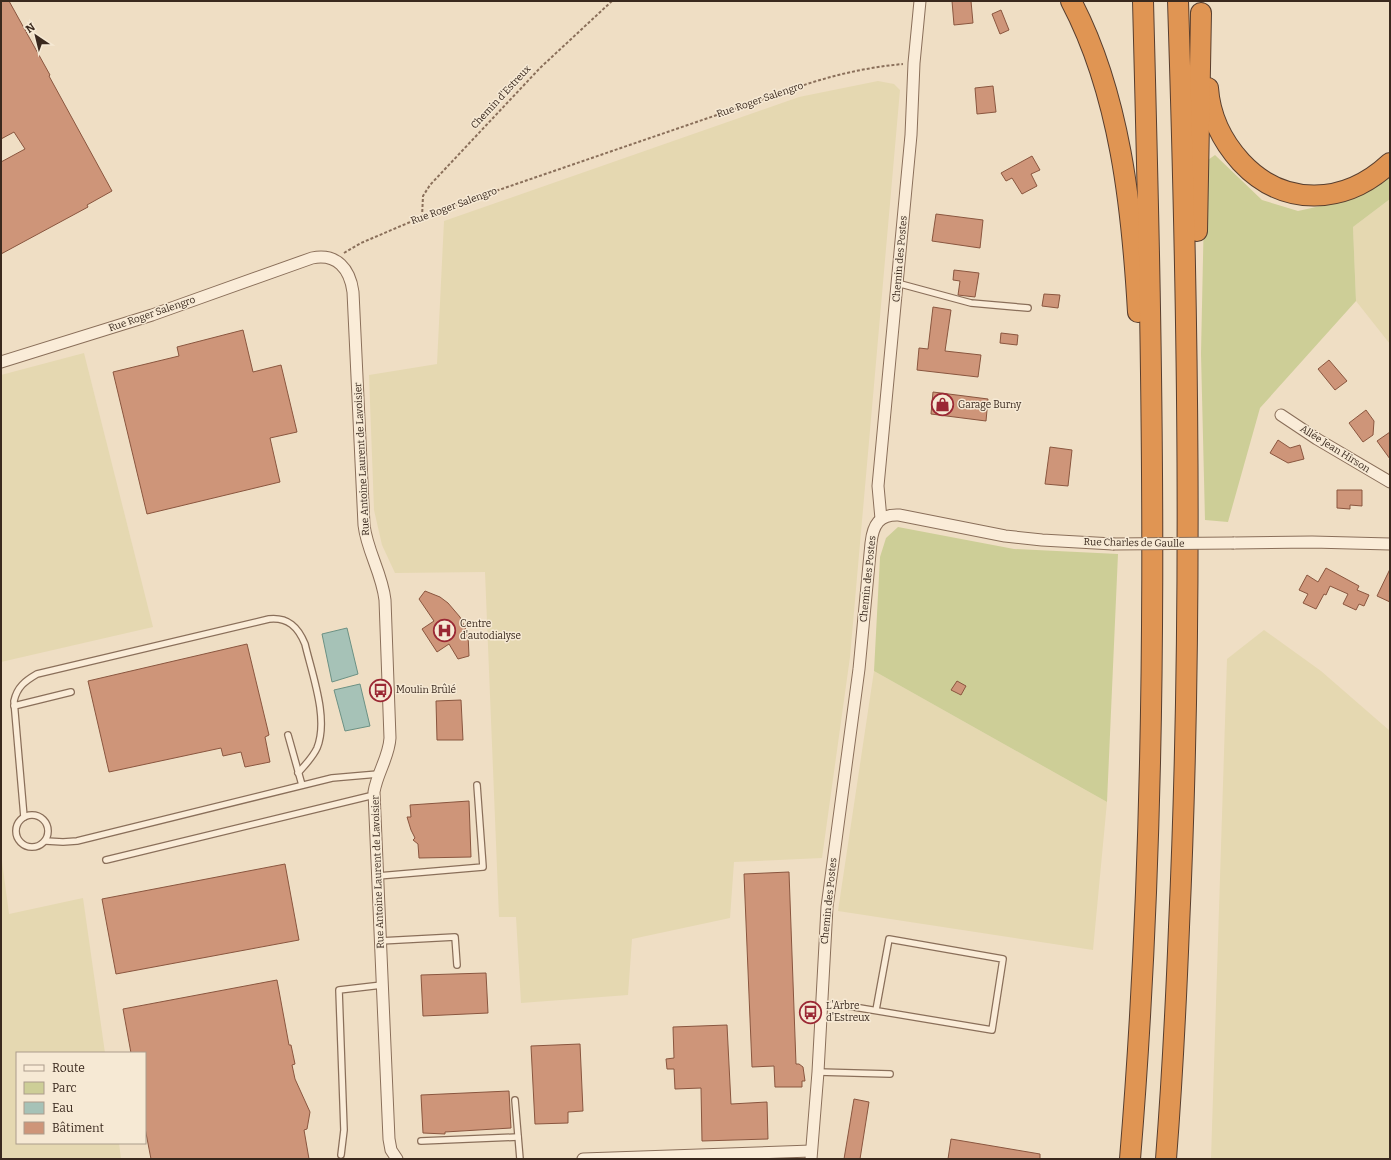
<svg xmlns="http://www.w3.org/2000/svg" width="1391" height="1160" font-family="Bitter,serif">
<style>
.farmland{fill:#e5d8b1}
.green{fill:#cdce97}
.water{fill:#a6c2b7;stroke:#6c9184}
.building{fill:#ce9579;stroke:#8a563f}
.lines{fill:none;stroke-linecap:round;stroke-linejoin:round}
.service-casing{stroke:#8a6f5a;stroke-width:8}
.minor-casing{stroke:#8a6f5a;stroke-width:13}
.motorway-casing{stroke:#583e2e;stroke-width:22}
.path{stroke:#8a6f5a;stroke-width:2;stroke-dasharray:3 2;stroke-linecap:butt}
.service{stroke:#faecd8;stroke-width:5.5}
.minor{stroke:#faecd8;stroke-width:11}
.motorway{stroke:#e09553;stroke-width:20}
.minor-bridge-casing{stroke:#8a6f5a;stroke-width:13;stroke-linecap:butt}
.minor-bridge{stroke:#faecd8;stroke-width:11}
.labels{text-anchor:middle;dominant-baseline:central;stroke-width:3;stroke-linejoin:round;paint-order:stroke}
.street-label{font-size:10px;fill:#3a291e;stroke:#f6e9d4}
.poi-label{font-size:10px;fill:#3a291e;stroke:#f6e9d4;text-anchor:start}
</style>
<rect width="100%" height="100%" fill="#efdec4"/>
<g class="farmland">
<path d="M878 81 894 84 900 90 850 657 822 858 734 862 730 918 632 939 628 995 521 1003 516 917H499L485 572 395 573 382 545 374 510 369 375 437 364 444 221 799 97Z"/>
<path d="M1390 199V344L1356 301 1353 227Z"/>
<path d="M84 353 153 627 1 662V375Z"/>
<path d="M1264 630 1321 671 1390 731V1159H1211L1227 659Z"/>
<path d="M874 671 1107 802 1093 950 838 911Z"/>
<path d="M1 854 9 914 83 898 105 1053H17V1143H119L121 1159H1Z"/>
</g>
<g class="green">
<path d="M1215 155 1262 200 1298 211 1343 201 1390 168V199L1353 227 1356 301 1260 408 1228 522 1205 520 1201 354 1205 162Z"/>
<path d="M898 527 1014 549 1118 554 1107 802 874 671 880 557 886 538Z"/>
</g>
<g class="water">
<path d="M347 628 358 674 332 682 322 634Z"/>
<path d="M360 684 370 726 345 731 334 690Z"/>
</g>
<g class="building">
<path d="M1 1H9L50 75 49 76 112 191 87 205 88 207 1 254V162L25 149 14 132 1 139Z"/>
<path d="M952 1H971L973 23 954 25Z"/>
<path d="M1001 10 1009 30 1000 34 992 14Z"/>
<path d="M993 86 996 112 977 114 975 88Z"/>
<path d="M1032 156 1040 170 1031 174 1037 186 1022 194 1012 178 1006 181 1001 173Z"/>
<path d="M936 214 983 220 980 248 932 241Z"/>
<path d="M954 270 979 273 975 297 958 295 960 281 953 280Z"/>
<path d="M1044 294 1060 295 1058 308 1042 306Z"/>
<path d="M933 307 951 310 945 351 981 355 978 377 917 370 919 348 928 349Z"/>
<path d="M243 330 253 372 281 365 297 432 270 438 280 482 147 514 113 372 179 356 177 347Z"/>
<path d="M1001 333 1018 335 1017 345 1000 343Z"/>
<path d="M1329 360 1347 381 1335 390 1318 369Z"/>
<path d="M933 392 988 399 986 421 931 414Z"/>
<path d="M1366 410 1374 421 1373 435 1363 442 1349 423Z"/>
<path d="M1390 432V459L1377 441Z"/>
<path d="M1278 440 1290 448 1300 445 1304 459 1288 463 1270 453Z"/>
<path d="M1050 447 1072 450 1068 486 1045 484Z"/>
<path d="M1337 490H1362V506L1350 505V509L1337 508Z"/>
<path d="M1326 568 1359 586 1357 590 1369 595 1364 606 1359 604 1356 610 1343 604 1348 594 1330 586 1326 595 1324 594 1316 609 1303 603 1308 594 1299 590 1307 575 1318 582Z"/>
<path d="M1390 569V602L1377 596Z"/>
<path d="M425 591 440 597 448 603 460 617 468 634 469 656 458 659 449 644 437 652 422 629 434 621 419 599Z"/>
<path d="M247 644 269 735 265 737 270 762 245 767 241 752 223 756 221 748 109 772 88 681Z"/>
<path d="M957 681 966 686 961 695 951 690Z"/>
<path d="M461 700 463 740H437L436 701Z"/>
<path d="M469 801 471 857 419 858 418 844 413 840 415 838 411 830 407 817H411L410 805Z"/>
<path d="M285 864 299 940 116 974 102 899Z"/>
<path d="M789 872 796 1064H799L803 1067 805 1081H802V1087H775L774 1066 752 1067 744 874Z"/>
<path d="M486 973 488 1013 423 1016 421 975Z"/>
<path d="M277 980 289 1045H291L295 1064 292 1065 295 1079 310 1112 307 1129 304 1130 309 1159H151L145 1128V1053H131L123 1009Z"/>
<path d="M727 1025 731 1104 767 1102 768 1139 702 1141 701 1088 675 1089 674 1069H667L666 1059 674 1058 673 1027Z"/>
<path d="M580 1044 583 1111 568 1112V1123L535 1124 531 1046Z"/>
<path d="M509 1091 511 1128 445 1132V1134L423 1133 421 1095Z"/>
<path d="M854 1099 869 1102 860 1159H844Z"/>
<path d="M951 1139 1040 1154V1159H948Z"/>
</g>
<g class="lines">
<defs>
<g id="service">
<path d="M897 283 971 303 1028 308"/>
<path d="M14 706 71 692"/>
<path d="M288 735 302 785"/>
<circle cx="32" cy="831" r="16"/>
<path d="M24 817 14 701C17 687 25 681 37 674L269 619C288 617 298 627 305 644 312 674 329 719 317 748 313 757 305 765 298 773"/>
<path d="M46 841 63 842 77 841 332 778 378 774"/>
<path d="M106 860 374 795"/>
<path d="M378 876 483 867 477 785"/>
<path d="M380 941 455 937 457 965"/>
<path d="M822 1005 848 1006 992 1030 1003 959 889 939 876 1010"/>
<path d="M818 1072 890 1074"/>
<path d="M515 1100 520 1159"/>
<path d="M421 1141 518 1137"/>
<path d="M341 1155 344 1130 339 990 382 985"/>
</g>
<g id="minor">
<path d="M1 362 152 315 312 258C337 253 350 269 353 292L364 525C367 551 382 573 385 600L390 738C389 757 377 773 374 792L389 1139 391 1150 397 1159"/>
<path d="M1281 415 1317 439 1390 482"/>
<path d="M881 519 878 486 911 135 914 63 920 1"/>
<path d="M1234 543 1312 542 1390 544"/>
<path d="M583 1159 811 1151"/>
<path d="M811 1159 818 1072 827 907 859 669 871 543C873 525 879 514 899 515L1005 536 1042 540 1113 544"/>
</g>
<g id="motorway">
<path d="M1071 1C1120 94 1132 208 1138 312"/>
<path d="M1208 88C1210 117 1222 141 1241 162 1284 208 1345 205 1390 163"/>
<path d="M1197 231 1201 13"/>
<path d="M1130 1159C1162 774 1153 387 1143 1"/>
<path d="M1166 1159C1172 1082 1176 1004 1179 927 1193 618 1188 309 1178 1"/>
</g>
</defs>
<use href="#service" class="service-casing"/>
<use href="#minor" class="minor-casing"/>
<use href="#motorway" class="motorway-casing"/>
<g class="path">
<path d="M422 217 423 196 430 185 540 68 612 1"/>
<path d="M344 253 361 243 429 214 807 84C838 74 870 67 903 64"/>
</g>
<use href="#service" class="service"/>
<use href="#minor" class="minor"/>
<use href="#motorway" class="motorway"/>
<defs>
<path id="minor-bridge" d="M1113 544 1234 543"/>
</defs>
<use href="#minor-bridge" class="minor-bridge-casing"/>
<use href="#minor-bridge" class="minor-bridge"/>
</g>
<defs>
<symbol id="shop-ring" viewBox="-11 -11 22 22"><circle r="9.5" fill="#f6e9d4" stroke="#9b2834" stroke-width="1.5"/><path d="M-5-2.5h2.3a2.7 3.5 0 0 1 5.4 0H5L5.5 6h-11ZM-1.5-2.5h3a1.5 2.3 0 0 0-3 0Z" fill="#9b2834"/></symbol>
<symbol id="hospital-ring" viewBox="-11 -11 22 22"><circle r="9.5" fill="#f6e9d4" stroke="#9b2834" stroke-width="1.5"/><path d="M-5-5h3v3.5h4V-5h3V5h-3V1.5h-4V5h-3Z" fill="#9b2834"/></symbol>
<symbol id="bus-ring" viewBox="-11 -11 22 22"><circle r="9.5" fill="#f6e9d4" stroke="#9b2834" stroke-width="1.5"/><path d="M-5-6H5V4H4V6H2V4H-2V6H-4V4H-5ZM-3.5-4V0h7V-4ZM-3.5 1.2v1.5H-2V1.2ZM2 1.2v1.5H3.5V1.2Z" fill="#9b2834"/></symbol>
</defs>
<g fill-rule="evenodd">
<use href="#shop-ring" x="930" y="392" width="25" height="25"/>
<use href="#hospital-ring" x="432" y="618" width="25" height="25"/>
<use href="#bus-ring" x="368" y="678" width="25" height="25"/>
<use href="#bus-ring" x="798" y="1000" width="25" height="25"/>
</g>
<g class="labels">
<g class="street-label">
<text transform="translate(501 97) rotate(-47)">Chemin d'Estreux</text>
<text transform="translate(760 100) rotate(-19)">Rue Roger Salengro</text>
<text transform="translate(454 206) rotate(-20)">Rue Roger Salengro</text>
<text transform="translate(900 259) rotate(-85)">Chemin des Postes</text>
<text transform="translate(152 314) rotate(-19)">Rue Roger Salengro</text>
<text transform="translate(1335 449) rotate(32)">Allée Jean Hirson</text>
<text transform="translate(362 459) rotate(-93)">Rue Antoine Laurent de Lavoisier</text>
<text transform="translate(1134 543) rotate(1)">Rue Charles de Gaulle</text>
<text transform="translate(868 579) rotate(-84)">Chemin des Postes</text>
<text transform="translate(378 872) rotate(-92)">Rue Antoine Laurent de Lavoisier</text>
<text transform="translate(829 901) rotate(-84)">Chemin des Postes</text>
</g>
<g class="poi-label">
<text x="958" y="405">Garage Burny</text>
<text x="460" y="624">Centre<tspan x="460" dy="12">d'autodialyse</tspan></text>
<text x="396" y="690">Moulin Brûlé</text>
<text x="826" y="1006">L'Arbre<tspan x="826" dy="12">d'Estreux</tspan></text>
</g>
</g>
<rect width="1391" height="1160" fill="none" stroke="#3a291e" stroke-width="4"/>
<rect x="16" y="1052" width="130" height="92" fill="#f6e9d4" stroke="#ab9c8b"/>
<rect x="24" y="1065" width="20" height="6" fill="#faecd8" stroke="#ab9c8b"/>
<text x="52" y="1072" font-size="12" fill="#3a291e">Route</text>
<rect x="24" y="1082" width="20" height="12" fill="#cdce97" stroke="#ab9c8b"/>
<text x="52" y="1092" font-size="12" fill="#3a291e">Parc</text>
<rect x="24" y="1102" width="20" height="12" fill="#a6c2b7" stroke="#ab9c8b"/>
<text x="52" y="1112" font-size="12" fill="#3a291e">Eau</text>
<rect x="24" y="1122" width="20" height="12" fill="#ce9579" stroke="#ab9c8b"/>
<text x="52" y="1132" font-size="12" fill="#3a291e">Bâtiment</text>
<g transform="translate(36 36) rotate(325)" stroke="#f6e9d4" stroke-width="3" paint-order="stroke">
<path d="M0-3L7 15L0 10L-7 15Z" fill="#3a291e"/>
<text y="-6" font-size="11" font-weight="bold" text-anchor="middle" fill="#3a291e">N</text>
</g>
</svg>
